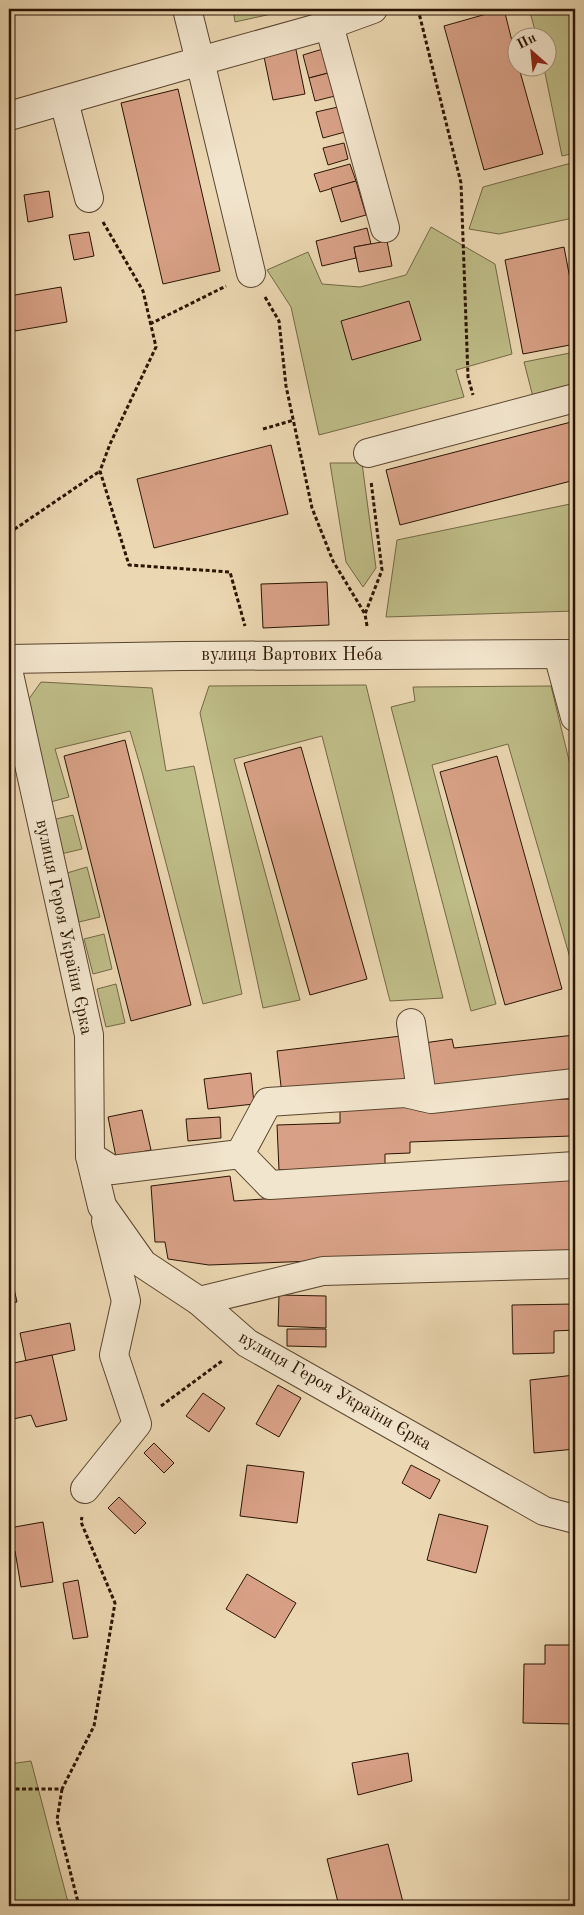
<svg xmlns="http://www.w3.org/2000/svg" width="584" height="1915" font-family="'Old Standard TT',serif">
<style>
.green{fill:#bebc87;stroke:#746845}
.building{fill:#d8a187;stroke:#2b1403}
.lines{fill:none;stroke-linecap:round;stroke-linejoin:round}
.minor-casing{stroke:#5b452f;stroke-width:30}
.path{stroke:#2b1403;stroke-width:3;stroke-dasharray:4 2.5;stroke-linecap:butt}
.minor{stroke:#f2e5cd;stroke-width:28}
.labels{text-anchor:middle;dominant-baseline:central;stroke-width:4.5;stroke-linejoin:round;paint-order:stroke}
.street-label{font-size:18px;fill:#2b1403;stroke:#f2e5cd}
</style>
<rect width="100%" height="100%" fill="#ebd7b2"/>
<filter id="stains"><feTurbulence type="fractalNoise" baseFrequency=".004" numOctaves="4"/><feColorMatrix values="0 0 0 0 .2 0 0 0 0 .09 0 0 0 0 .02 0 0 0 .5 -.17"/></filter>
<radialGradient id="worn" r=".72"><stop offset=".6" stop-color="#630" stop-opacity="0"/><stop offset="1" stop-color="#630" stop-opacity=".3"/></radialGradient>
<g class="green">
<path d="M233 9H294L235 22Z"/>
<path d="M529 9H575V153L562 156 544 68H546V38L537 37Z"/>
<path d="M575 162V228L573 218 499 234 469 229 483 187Z"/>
<path d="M431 227 495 264 512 354 456 370 464 397 319 435 291 307 267 270 308 252 322 284 360 287 406 275Z"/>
<path d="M575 352V386L533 397 524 362Z"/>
<path d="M330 463H362L376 568 363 587 346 562Z"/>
<path d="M575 503V611L386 617 397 540Z"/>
<path d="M41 682 152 688 166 771 194 766 242 994 203 1004 142 772 130 731 55 749 69 797 47 803 26 703Z"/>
<path d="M366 685 443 998 390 1001 322 736 234 759 300 1000 263 1008 200 713 209 686Z"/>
<path d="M551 686 575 785V975L508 744 432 765 496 1004 471 1011 391 707 415 701 413 687Z"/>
<path d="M73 815 82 849 61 854 52 820Z"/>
<path d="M87 867 100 917 79 922 67 873Z"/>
<path d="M104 934 112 969 93 974 84 939Z"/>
<path d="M116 984 125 1023 106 1027 97 989Z"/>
<path d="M31 1761 69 1906H9V1764Z"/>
</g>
<g class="building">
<path d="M504 9 516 57V68H519L543 154 484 170 444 26Z"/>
<path d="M295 45 305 94 273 100 263 52Z"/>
<path d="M326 48 332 72 309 78 303 55Z"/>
<path d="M332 72 339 95 315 101 309 78Z"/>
<path d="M178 89 220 271 163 284 121 103Z"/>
<path d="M338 107 345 132 323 138 316 112Z"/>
<path d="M344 143 348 159 328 165 323 148Z"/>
<path d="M350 164 356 181 320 192 314 174Z"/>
<path d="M356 181 366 215 341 222 331 188Z"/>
<path d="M49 191 53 217 28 222 24 195Z"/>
<path d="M367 228 371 244 354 247 356 258 322 266 316 241Z"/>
<path d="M89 232 94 256 74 260 69 235Z"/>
<path d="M387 241 392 266 359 272 354 247Z"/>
<path d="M564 247 575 305V344L523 354 505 260Z"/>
<path d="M61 287 67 322 15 331 9 296Z"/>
<path d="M409 301 421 340 352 360 341 321Z"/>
<path d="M575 421V480L400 525 386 470Z"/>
<path d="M271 445 288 514 154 548 137 479Z"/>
<path d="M327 582 329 625 263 628 261 584Z"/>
<path d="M125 740 191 1005 131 1021 64 756Z"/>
<path d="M301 747 367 979 310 995 244 763Z"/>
<path d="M497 756 562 989 505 1005 440 772Z"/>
<path d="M409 1035 414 1078 282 1095 277 1051Z"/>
<path d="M575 1035V1078L430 1094 417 1044 452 1039 454 1048Z"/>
<path d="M251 1073 254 1104 208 1109 204 1079Z"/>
<path d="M570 1099 571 1136 410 1142V1153L385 1154V1167L279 1170 277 1125 340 1123V1106Z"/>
<path d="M142 1110 151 1150 116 1157 108 1117Z"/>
<path d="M220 1117 221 1138 188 1141 186 1119Z"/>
<path d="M230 1176 234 1201 575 1178V1251L209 1265 168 1259 165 1242H155L151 1186Z"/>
<path d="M9 1266 17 1302 9 1304Z"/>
<path d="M279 1295 326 1296V1328L278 1326Z"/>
<path d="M575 1304V1330L554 1331V1353L513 1354 512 1305Z"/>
<path d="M70 1323 75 1350 26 1361 20 1333Z"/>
<path d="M287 1329H326V1347L287 1346Z"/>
<path d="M52 1355 67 1420 36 1427 31 1415 9 1420V1364Z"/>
<path d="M575 1375V1449L534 1453 530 1380Z"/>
<path d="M278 1385 301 1398 279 1437 256 1424Z"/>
<path d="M203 1393 225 1408 209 1432 186 1416Z"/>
<path d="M154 1443 174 1463 164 1473 144 1453Z"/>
<path d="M247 1465 304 1472 297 1523 240 1516Z"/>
<path d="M411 1465 440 1480 430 1499 402 1483Z"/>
<path d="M119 1497 146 1523 135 1534 108 1508Z"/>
<path d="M439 1514 488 1526 476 1573 427 1560Z"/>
<path d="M43 1522 53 1582 21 1587 15 1551 9 1552V1528Z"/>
<path d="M247 1574 296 1603 275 1638 226 1609Z"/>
<path d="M78 1580 88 1637 73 1639 63 1583Z"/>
<path d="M545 1645H575V1724L523 1723 524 1664H545Z"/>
<path d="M408 1753 412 1781 358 1795 352 1763Z"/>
<path d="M573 1828H575V1884H574Z"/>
<path d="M388 1844 404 1906H339L327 1859Z"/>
</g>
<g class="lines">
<defs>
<g id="minor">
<path d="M329 25 385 228"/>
<path d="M64 101 89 198"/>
<path d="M9 116 200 61 187 9"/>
<path d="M251 273 200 61 329 25 373 9"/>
<path d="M368 453 575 398"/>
<path d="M558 654 575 717"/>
<path d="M9 659 182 656 575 654"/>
<path d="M9 674 89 1035 90 1156 102 1206 143 1264 199 1301 247 1343 544 1511 575 1519"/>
<path d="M411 1023 422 1097"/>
<path d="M240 1154 268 1102 405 1093 431 1099 575 1083"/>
<path d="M90 1156 112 1170 240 1154 270 1185 575 1166"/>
<path d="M199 1301 323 1271 575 1264"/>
<path d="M85 1489 137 1424 114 1355 126 1301 106 1221"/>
</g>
</defs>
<use href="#minor" class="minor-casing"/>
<g class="path">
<path d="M418 9 461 183 468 377 473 395"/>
<path d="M103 222 143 291 156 347 110 444 100 471 129 565 230 572 245 626"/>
<path d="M265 297 279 321 286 386 312 508 333 561 365 614"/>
<path d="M150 324 226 286"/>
<path d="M263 429 294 420"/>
<path d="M9 533 100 471"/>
<path d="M367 626 365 614 382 570 371 481"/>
<path d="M161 1406 222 1361"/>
<path d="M9 1789H62L94 1726 115 1603 81 1522 82 1517"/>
<path d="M62 1789 57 1820 79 1906"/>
</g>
<use href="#minor" class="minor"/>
</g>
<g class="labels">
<g class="street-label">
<text x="292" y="655">вулиця Вартових Неба</text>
<text transform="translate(64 927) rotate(78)">вулиця Героя України Єрка</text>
<text transform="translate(335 1391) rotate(30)">вулиця Героя України Єрка</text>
</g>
</g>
<rect width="584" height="1915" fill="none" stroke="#ebd7b2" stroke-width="30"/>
<rect x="10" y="10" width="564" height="1895" fill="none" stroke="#2b1403" stroke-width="2.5"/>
<rect x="15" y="15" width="554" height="1885" fill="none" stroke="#2b1403"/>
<g transform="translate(532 52) rotate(333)"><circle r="24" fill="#f2e5cd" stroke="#a2917c"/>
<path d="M0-4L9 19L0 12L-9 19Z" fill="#8f2418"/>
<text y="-8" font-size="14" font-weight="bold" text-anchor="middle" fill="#2b1403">Пн</text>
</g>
<rect width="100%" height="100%" filter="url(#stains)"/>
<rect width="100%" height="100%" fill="url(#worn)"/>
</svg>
